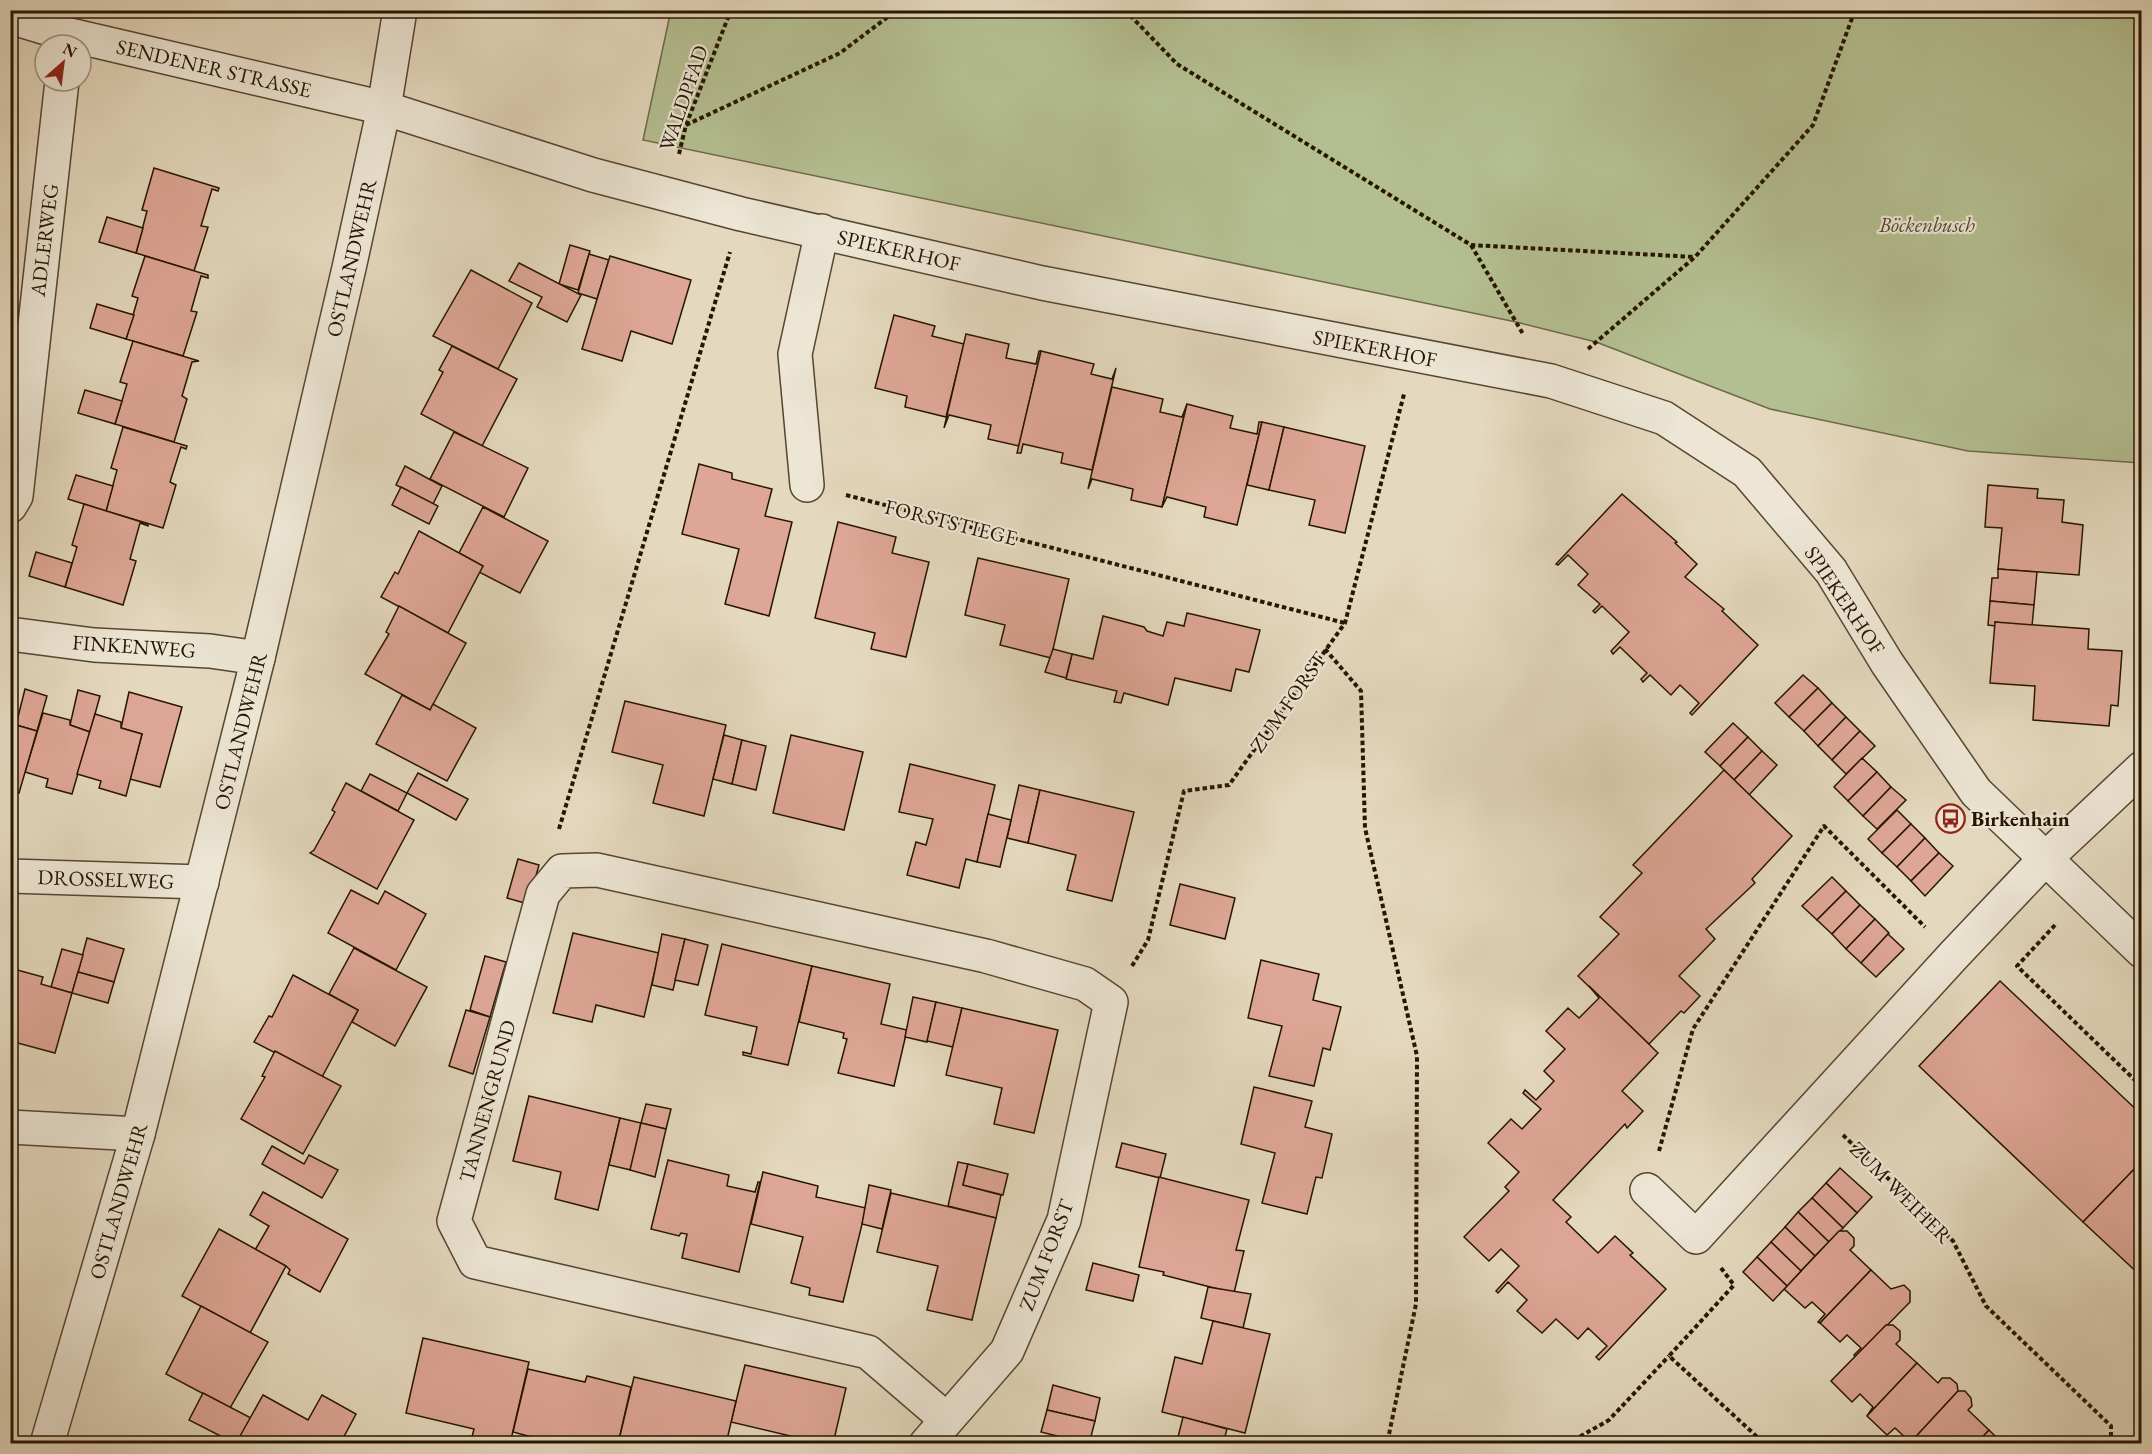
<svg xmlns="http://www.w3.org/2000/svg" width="2152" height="1454" font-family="'EB Garamond',serif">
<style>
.green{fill:#b4bf91;stroke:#6d6a48;stroke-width:1.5}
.building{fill:#dea696;stroke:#261500;stroke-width:1.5}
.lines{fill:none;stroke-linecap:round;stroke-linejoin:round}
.minor-casing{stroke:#564630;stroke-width:36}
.path{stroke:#261500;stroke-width:4;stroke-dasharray:4.5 3;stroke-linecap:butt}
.minor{stroke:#ede6d5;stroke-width:33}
.labels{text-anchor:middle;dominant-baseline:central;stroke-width:4.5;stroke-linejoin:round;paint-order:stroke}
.street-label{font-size:21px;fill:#261500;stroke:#ede6d5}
.park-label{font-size:21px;font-style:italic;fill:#51482c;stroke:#ede6d5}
.poi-label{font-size:21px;font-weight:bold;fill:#261500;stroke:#ede6d5;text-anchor:start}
</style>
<rect width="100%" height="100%" fill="#e4d8be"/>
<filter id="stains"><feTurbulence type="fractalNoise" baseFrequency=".00333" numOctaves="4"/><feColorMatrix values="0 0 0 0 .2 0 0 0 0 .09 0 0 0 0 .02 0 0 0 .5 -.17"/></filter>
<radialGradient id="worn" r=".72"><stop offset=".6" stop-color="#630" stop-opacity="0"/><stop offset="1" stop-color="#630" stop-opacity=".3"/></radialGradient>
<path class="green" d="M671 10 2141 11V463L1968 451 1770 409 1596 342 1516 322 643 140Z"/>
<g class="building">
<path d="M154 168 219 188 218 191 212 189 201 226 208 227 194 271 136 253 147 211 142 210Z"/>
<path d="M107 217 143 228 136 253 99 242Z"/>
<path d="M570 245 590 251 578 290 559 284Z"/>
<path d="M589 254 609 260 597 299 578 293Z"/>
<path d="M145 256 208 275V278L201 276 191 311 197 312 183 356 126 339 138 298 132 296Z"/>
<path d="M610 256 691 280 672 344 631 331 622 361 582 349Z"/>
<path d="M519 263 581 295 567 322 537 307 542 297 509 281Z"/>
<path d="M471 270 532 303 498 369 433 336Z"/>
<path d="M97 304 134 315 126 339 90 328Z"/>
<path d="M894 315 935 326 932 336 964 344 946 417 905 407 907 396 875 388Z"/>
<path d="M966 334 1009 344 1006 358 1036 364 1039 351H1041L1019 446 988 439 991 425 949 415 944 428Z"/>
<path d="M133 341 199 361 192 362 182 396 187 399 174 442 115 424 127 384 120 382Z"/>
<path d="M452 346 517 379 482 446 421 414 443 372 439 370Z"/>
<path d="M1041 351 1094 364 1091 374 1112 379 1116 368 1092 470 1061 463 1063 453 1023 444 1021 453H1017Z"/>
<path d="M1112 387 1163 399 1160 412 1182 417 1187 404 1162 507 1131 500 1133 489 1092 479 1088 489Z"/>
<path d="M85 390 122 401 115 424 78 413Z"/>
<path d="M1187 404 1233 416 1230 428 1257 434 1259 422H1262L1237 525 1204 517 1206 507 1167 497 1162 507Z"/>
<path d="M1262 422 1284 427 1269 490 1247 485Z"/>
<path d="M123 427 187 446 186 449 181 447 170 482 176 485 163 528 106 511 117 470 111 468Z"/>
<path d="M1284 427 1365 446 1345 533 1309 525 1315 500 1269 490Z"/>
<path d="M454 432 528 468 504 517 430 479Z"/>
<path d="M699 464 732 473V479L772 489 765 516 792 522 769 616 725 604 739 549 682 534Z"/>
<path d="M405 466 442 486 433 504 396 485Z"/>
<path d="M76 475 113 486 106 511 68 499Z"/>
<path d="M1988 485 2038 489 2037 498 2064 500 2062 522 2083 525 2079 575 1998 569 2002 528 1985 527Z"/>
<path d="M401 487 438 506 429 524 392 505Z"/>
<path d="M1622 494 1677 542 1675 543 1697 564 1685 577 1724 609 1722 611 1758 645 1692 715 1690 713 1699 703 1680 685 1671 695 1650 675 1643 682 1641 679 1647 673 1620 647 1613 654 1611 651 1629 632 1602 606 1595 613 1593 611 1600 604 1578 585 1588 574 1568 555 1558 565 1556 564Z"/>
<path d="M84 504 148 524V526L140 523 130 559 136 561 123 605 65 587 77 547 72 545Z"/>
<path d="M483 507 548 541 520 593 479 572 483 566 459 553Z"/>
<path d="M838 522 896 537 892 553 929 562 906 657 871 649 875 633 815 618Z"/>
<path d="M419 531 483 566 448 633 381 597 395 572 398 574Z"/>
<path d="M36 552 72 563 65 587 29 576Z"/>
<path d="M978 558 1069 579 1051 658 1000 645 1005 625 965 615Z"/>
<path d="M1998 569 2037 572 2034 605 1990 601 1992 578H1998Z"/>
<path d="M1990 601 2034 605 2032 626 1995 622V626L1988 625Z"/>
<path d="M399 606 466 643 430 710 365 674 389 634 386 632Z"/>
<path d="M1187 613 1260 630 1249 672 1236 669 1231 691 1175 678 1168 705 1124 693 1121 703 1114 702 1117 691 1066 679 1072 654 1093 659 1103 616 1144 627 1147 631 1163 636 1167 622 1184 626Z"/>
<path d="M1995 622 2089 629 2088 649 2122 651 2118 706 2111 705 2109 726 2033 720 2035 686 1990 683Z"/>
<path d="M1053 649 1072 654 1066 678 1045 672Z"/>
<path d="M1803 675 1818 688 1789 717 1775 703Z"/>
<path d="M1818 688 1832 703 1804 731 1789 717Z"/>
<path d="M25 689 47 696 37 731 16 725Z"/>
<path d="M78 690 100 696 90 732 70 725Z"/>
<path d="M129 692 182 707 160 787 130 779 142 734 121 728Z"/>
<path d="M402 695 430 710 433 704 476 728 447 781 376 744Z"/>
<path d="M625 701 726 725 704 816 653 803 663 765 612 752Z"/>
<path d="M1832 703 1846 717 1818 746 1804 731Z"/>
<path d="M43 713 70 720V725L90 732 72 794 46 787 48 779 25 772Z"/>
<path d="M95 714 121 722V728L142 734 126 796 99 788 101 781 77 774Z"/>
<path d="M10 717 18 719 16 725 37 731 19 793 10 791Z"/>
<path d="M1846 717 1860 731 1832 760 1818 746Z"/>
<path d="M1733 723 1748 737 1720 766 1705 752Z"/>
<path d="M1860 731 1875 746 1846 774 1832 760Z"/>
<path d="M724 735 742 740 732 784 713 779Z"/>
<path d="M791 735 863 752 844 830 773 813Z"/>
<path d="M1748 737 1762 751 1734 780 1720 766Z"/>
<path d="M742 740 766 746 756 790 732 784Z"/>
<path d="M1762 751 1777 765 1749 795 1734 780Z"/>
<path d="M1862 758 1877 772 1848 801 1834 787Z"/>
<path d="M910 764 995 785 977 862 966 859 959 888 907 875 916 842 926 845 933 819 899 812Z"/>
<path d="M1724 770 1792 836 1752 879 1755 883 1706 929 1715 939 1679 976 1700 996 1684 1013 1681 1011 1649 1044 1578 976 1619 934 1600 917 1642 873 1633 865Z"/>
<path d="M1877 772 1891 787 1863 816 1848 801Z"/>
<path d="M418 773 468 799 456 820 407 793Z"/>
<path d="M370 774 407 793 398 811 361 791Z"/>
<path d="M346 783 414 820 377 889 310 853 314 850 335 812 332 810Z"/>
<path d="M1019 785 1040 790 1028 843 1007 838Z"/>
<path d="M1891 787 1906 800 1877 829 1863 816Z"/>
<path d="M1040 790 1134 812 1112 901 1067 890 1076 855 1028 843Z"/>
<path d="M1897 810 1911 824 1882 853 1868 839Z"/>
<path d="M988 814 1011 820 1000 867 977 862Z"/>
<path d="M1911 824 1925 838 1897 867 1882 853Z"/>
<path d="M1925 838 1939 853 1911 881 1897 867Z"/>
<path d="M1939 853 1953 866 1925 896 1911 881Z"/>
<path d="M518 859 539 865 528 904 507 898Z"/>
<path d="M1832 877 1846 891 1817 920 1802 906Z"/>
<path d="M1180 884 1235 898 1225 939 1170 925Z"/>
<path d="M351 890 378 904 385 891 426 914 396 970 328 933Z"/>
<path d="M1846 891 1860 905 1832 934 1817 920Z"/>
<path d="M1860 905 1875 919 1846 949 1832 934Z"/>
<path d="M1875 919 1889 933 1861 963 1846 949Z"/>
<path d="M573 933 659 953 644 1017 596 1005 592 1022 553 1013Z"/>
<path d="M662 934 685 939 673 990 652 985Z"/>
<path d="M1888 934 1904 949 1876 977 1861 963Z"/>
<path d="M87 938 124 949 114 982 78 972Z"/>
<path d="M685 939 708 945 698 985 675 980Z"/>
<path d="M722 944 812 966 788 1065 743 1055V1052L751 1054 757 1027 705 1015Z"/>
<path d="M354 948 427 987 395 1046 352 1022 358 1010 329 994Z"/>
<path d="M62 949 83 955 72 993 51 987Z"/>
<path d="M485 956 506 962 490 1017 470 1010Z"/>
<path d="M1261 960 1319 974 1313 1000 1341 1007 1330 1050 1323 1048 1314 1086 1269 1076 1282 1026 1248 1018Z"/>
<path d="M812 966 890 984 881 1024 907 1030 894 1086 838 1073 847 1039 843 1038 844 1033 799 1022Z"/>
<path d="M10 968 43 977 41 984 72 993 55 1053 10 1041Z"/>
<path d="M78 972 114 982 108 1003 72 993Z"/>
<path d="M293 975 358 1010 322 1077 254 1042 269 1016 272 1017Z"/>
<path d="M2000 981 2142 1115V1161L2083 1222 1919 1066Z"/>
<path d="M1589 986 1658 1053 1622 1091 1643 1111 1627 1128 1625 1124 1553 1200 1571 1217 1566 1222 1598 1253 1615 1236 1633 1253 1630 1255 1666 1289 1599 1360 1596 1357 1607 1346 1588 1328 1578 1339 1556 1319 1542 1333 1517 1311 1527 1300 1508 1282 1498 1293 1496 1291 1519 1266 1501 1249 1489 1261 1464 1237 1509 1191 1505 1187 1519 1172 1488 1143 1511 1119 1522 1129 1541 1109 1523 1093 1525 1090 1536 1100 1554 1081 1544 1071 1565 1049 1546 1031 1568 1008 1579 1018 1599 998Z"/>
<path d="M913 997 936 1002 927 1042 905 1037Z"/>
<path d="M936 1002 962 1008 953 1047 927 1041Z"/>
<path d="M962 1008 1058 1030 1034 1133 994 1124 1002 1088 946 1075Z"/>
<path d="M466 1010 490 1017 473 1074 449 1066Z"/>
<path d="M275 1051 341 1086 303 1154 241 1119 265 1077 262 1076Z"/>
<path d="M1254 1087 1312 1101 1305 1127 1332 1134 1322 1178 1316 1177 1307 1214 1262 1203 1275 1153 1241 1144Z"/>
<path d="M529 1096 620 1118 598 1210 555 1199 561 1172 513 1161Z"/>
<path d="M646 1104 671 1109 666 1129 641 1123Z"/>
<path d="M620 1118 641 1123 631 1170 609 1165Z"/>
<path d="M641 1123 666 1129 655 1177 630 1170Z"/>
<path d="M1122 1143 1166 1154 1160 1178 1116 1167Z"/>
<path d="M272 1146 304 1164 309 1155 338 1170 322 1198 262 1164Z"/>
<path d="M668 1160 729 1175 727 1186 755 1192 758 1182H760L739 1272 682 1258 687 1234 681 1233 679 1236 651 1229Z"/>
<path d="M2142 1161V1277L2083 1222Z"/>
<path d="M958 1162 968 1164 963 1185 1001 1195 996 1218 948 1206Z"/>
<path d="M968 1164 1008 1174 1003 1195 963 1185Z"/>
<path d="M1840 1168 1872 1197 1857 1213 1826 1183Z"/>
<path d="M763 1172 818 1186 816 1197 866 1208 843 1302 809 1295 810 1288 791 1283 803 1237 751 1224Z"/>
<path d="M1159 1177 1249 1200 1236 1250 1244 1251 1234 1293 1163 1275 1164 1272 1139 1267Z"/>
<path d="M1826 1183 1857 1213 1843 1228 1812 1198Z"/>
<path d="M869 1185 891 1190 882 1229 862 1224Z"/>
<path d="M263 1192 348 1239 320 1292 288 1274 290 1270 286 1266 255 1250 269 1226 250 1215Z"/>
<path d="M891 1193 996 1218 972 1320 927 1310 938 1266 877 1252Z"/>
<path d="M1812 1198 1843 1228 1829 1242 1798 1212Z"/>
<path d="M1798 1212 1829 1242 1815 1256 1785 1227Z"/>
<path d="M1785 1227 1815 1256 1801 1271 1771 1242Z"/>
<path d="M219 1229 286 1266 250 1333 182 1296Z"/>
<path d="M1839 1231H1847L1854 1238V1246L1850 1250 1871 1270 1820 1323 1818 1322 1825 1314 1812 1302 1805 1308 1784 1289Z"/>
<path d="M1771 1242 1801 1271 1787 1286 1757 1257Z"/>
<path d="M1757 1257 1787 1286 1773 1301 1743 1272Z"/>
<path d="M1093 1263 1139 1275 1133 1301 1086 1290Z"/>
<path d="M1871 1270 1891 1289 1904 1285 1910 1291V1302L1856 1357 1854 1355 1861 1348 1847 1335 1840 1342 1820 1323Z"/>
<path d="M1208 1287 1251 1294 1243 1328 1201 1318Z"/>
<path d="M201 1306 268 1342 230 1408 166 1374Z"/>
<path d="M1213 1321 1270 1334 1245 1433 1162 1412 1175 1357 1202 1364Z"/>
<path d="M1886 1325H1893L1900 1331V1340L1896 1344 1917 1363 1867 1416 1873 1407 1860 1394 1852 1402 1831 1381Z"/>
<path d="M423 1338 529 1362 510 1444 471 1441 474 1429 406 1413Z"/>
<path d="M1917 1363 1938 1383 1942 1378H1950L1957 1384 1958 1391 1909 1444H1904L1908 1440 1895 1428 1887 1435 1867 1416Z"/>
<path d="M745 1365 846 1388 833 1444H798L799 1438 731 1422Z"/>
<path d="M528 1369 585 1382 587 1376 631 1387 618 1444H558L513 1432Z"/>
<path d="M634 1377 736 1401 726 1444H618Z"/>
<path d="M1053 1385 1100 1398 1095 1421 1047 1410Z"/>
<path d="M1958 1391H1965L1971 1398 1972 1406 1968 1410 1989 1430 1976 1444H1909Z"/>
<path d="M203 1393 251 1418 236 1444 189 1420Z"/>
<path d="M263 1395 308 1420 322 1395 356 1414 340 1444H248L239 1438Z"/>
<path d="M1047 1410 1095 1421 1089 1444 1041 1432Z"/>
<path d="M1183 1417 1227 1429 1223 1444 1177 1441Z"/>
<path d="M1989 1430 2003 1444H1976Z"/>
<path d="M189 1438 208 1444H187Z"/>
<path d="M1168 1440 1177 1441 1187 1444H1167Z"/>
</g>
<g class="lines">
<defs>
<g id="minor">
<path d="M10 17 66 34 384 108 593 175 741 214 1042 283 1551 381 1664 418 1747 472 1831 571 1887 663 1976 792 2142 951"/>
<path d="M807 485 795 354 822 231"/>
<path d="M10 506 16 496 62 81"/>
<path d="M10 634 94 645 210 651 258 658"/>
<path d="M10 876 202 882"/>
<path d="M10 1127 138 1134"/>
<path d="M1647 1190 1696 1237 1954 955 2044 860 2142 768"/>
<path d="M47 1444 138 1134 258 658 349 268 384 108 400 10"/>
<path d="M926 1444 1007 1351 1064 1220 1111 1002 1085 984 986 956 597 870 562 871 543 894 454 1221 475 1262 868 1352 947 1420"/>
</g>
</defs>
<use href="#minor" class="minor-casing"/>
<g class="path">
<path d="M1125 10 1177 64 1471 245 1695 257"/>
<path d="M686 125 840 53 897 10"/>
<path d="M679 154 686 125 731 10"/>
<path d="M1471 245 1523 334"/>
<path d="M1588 349 1695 257 1813 125 1855 10"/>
<path d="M846 495 1345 623"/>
<path d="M1325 649 1361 691 1365 828 1417 1056 1416 1304 1387 1444"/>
<path d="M559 829 730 252"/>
<path d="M2055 925 2017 966 2142 1087"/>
<path d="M1132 966 1148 940 1184 791 1229 785 1345 623 1404 394"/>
<path d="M1843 1135 1953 1241 1986 1306 2111 1426V1444"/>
<path d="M1659 1151 1693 1029 1824 826 1925 927"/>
<path d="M1721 1268 1734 1285 1669 1356 1765 1444"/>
<path d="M1567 1444 1609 1420 1669 1356"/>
</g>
<use href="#minor" class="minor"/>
</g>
<defs>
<symbol id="bus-ring" viewBox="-11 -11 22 22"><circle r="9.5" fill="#ede6d5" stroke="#8f2418" stroke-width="1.5"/><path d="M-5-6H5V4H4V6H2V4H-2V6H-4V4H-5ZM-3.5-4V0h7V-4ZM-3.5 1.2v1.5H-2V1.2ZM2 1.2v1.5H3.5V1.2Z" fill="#8f2418"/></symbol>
</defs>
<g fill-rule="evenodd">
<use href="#bus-ring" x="1934" y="802" width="33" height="33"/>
</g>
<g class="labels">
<g class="street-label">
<text transform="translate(214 68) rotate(13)">SENDENER STRASSE</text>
<text transform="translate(683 98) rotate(-71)">WALDPFAD</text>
<text transform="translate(44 240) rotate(-83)">ADLERWEG</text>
<text transform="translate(899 250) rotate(13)">SPIEKERHOF</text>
<text transform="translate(351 258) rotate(-77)">OSTLANDWEHR</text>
<text transform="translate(1375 348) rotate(11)">SPIEKERHOF</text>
<text transform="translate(951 522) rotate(14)">FORSTSTIEGE</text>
<text transform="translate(1845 600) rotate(56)">SPIEKERHOF</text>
<text transform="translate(134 646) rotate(4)">FINKENWEG</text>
<text transform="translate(1288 702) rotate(-55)">ZUM FORST</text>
<text transform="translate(240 731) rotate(-76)">OSTLANDWEHR</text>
<text transform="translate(106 879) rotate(2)">DROSSELWEG</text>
<text transform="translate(487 1101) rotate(-75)">TANNENGRUND</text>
<text transform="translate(1901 1192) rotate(45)">ZUM WEIHER</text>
<text transform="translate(118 1201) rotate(-74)">OSTLANDWEHR</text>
<text transform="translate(1046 1255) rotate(-69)">ZUM FORST</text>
</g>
<g class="park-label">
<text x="1927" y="224">Böckenbusch</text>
</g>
<g class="poi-label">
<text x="1971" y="818">Birkenhain</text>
</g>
</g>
<rect width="2152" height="1454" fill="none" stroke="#e4d8be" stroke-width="36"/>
<rect x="12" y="12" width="2128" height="1430" fill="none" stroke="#261500" stroke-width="3"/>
<rect x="18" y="18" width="2116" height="1418" fill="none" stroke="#261500" stroke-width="1.5"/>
<g transform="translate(63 63) rotate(28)"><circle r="28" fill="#ede6d5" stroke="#9d9280" stroke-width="1.5"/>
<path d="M0-4.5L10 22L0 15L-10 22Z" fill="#8f2418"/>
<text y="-9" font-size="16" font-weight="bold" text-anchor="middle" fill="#261500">N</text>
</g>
<rect width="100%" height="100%" filter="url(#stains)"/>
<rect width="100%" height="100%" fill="url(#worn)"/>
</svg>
